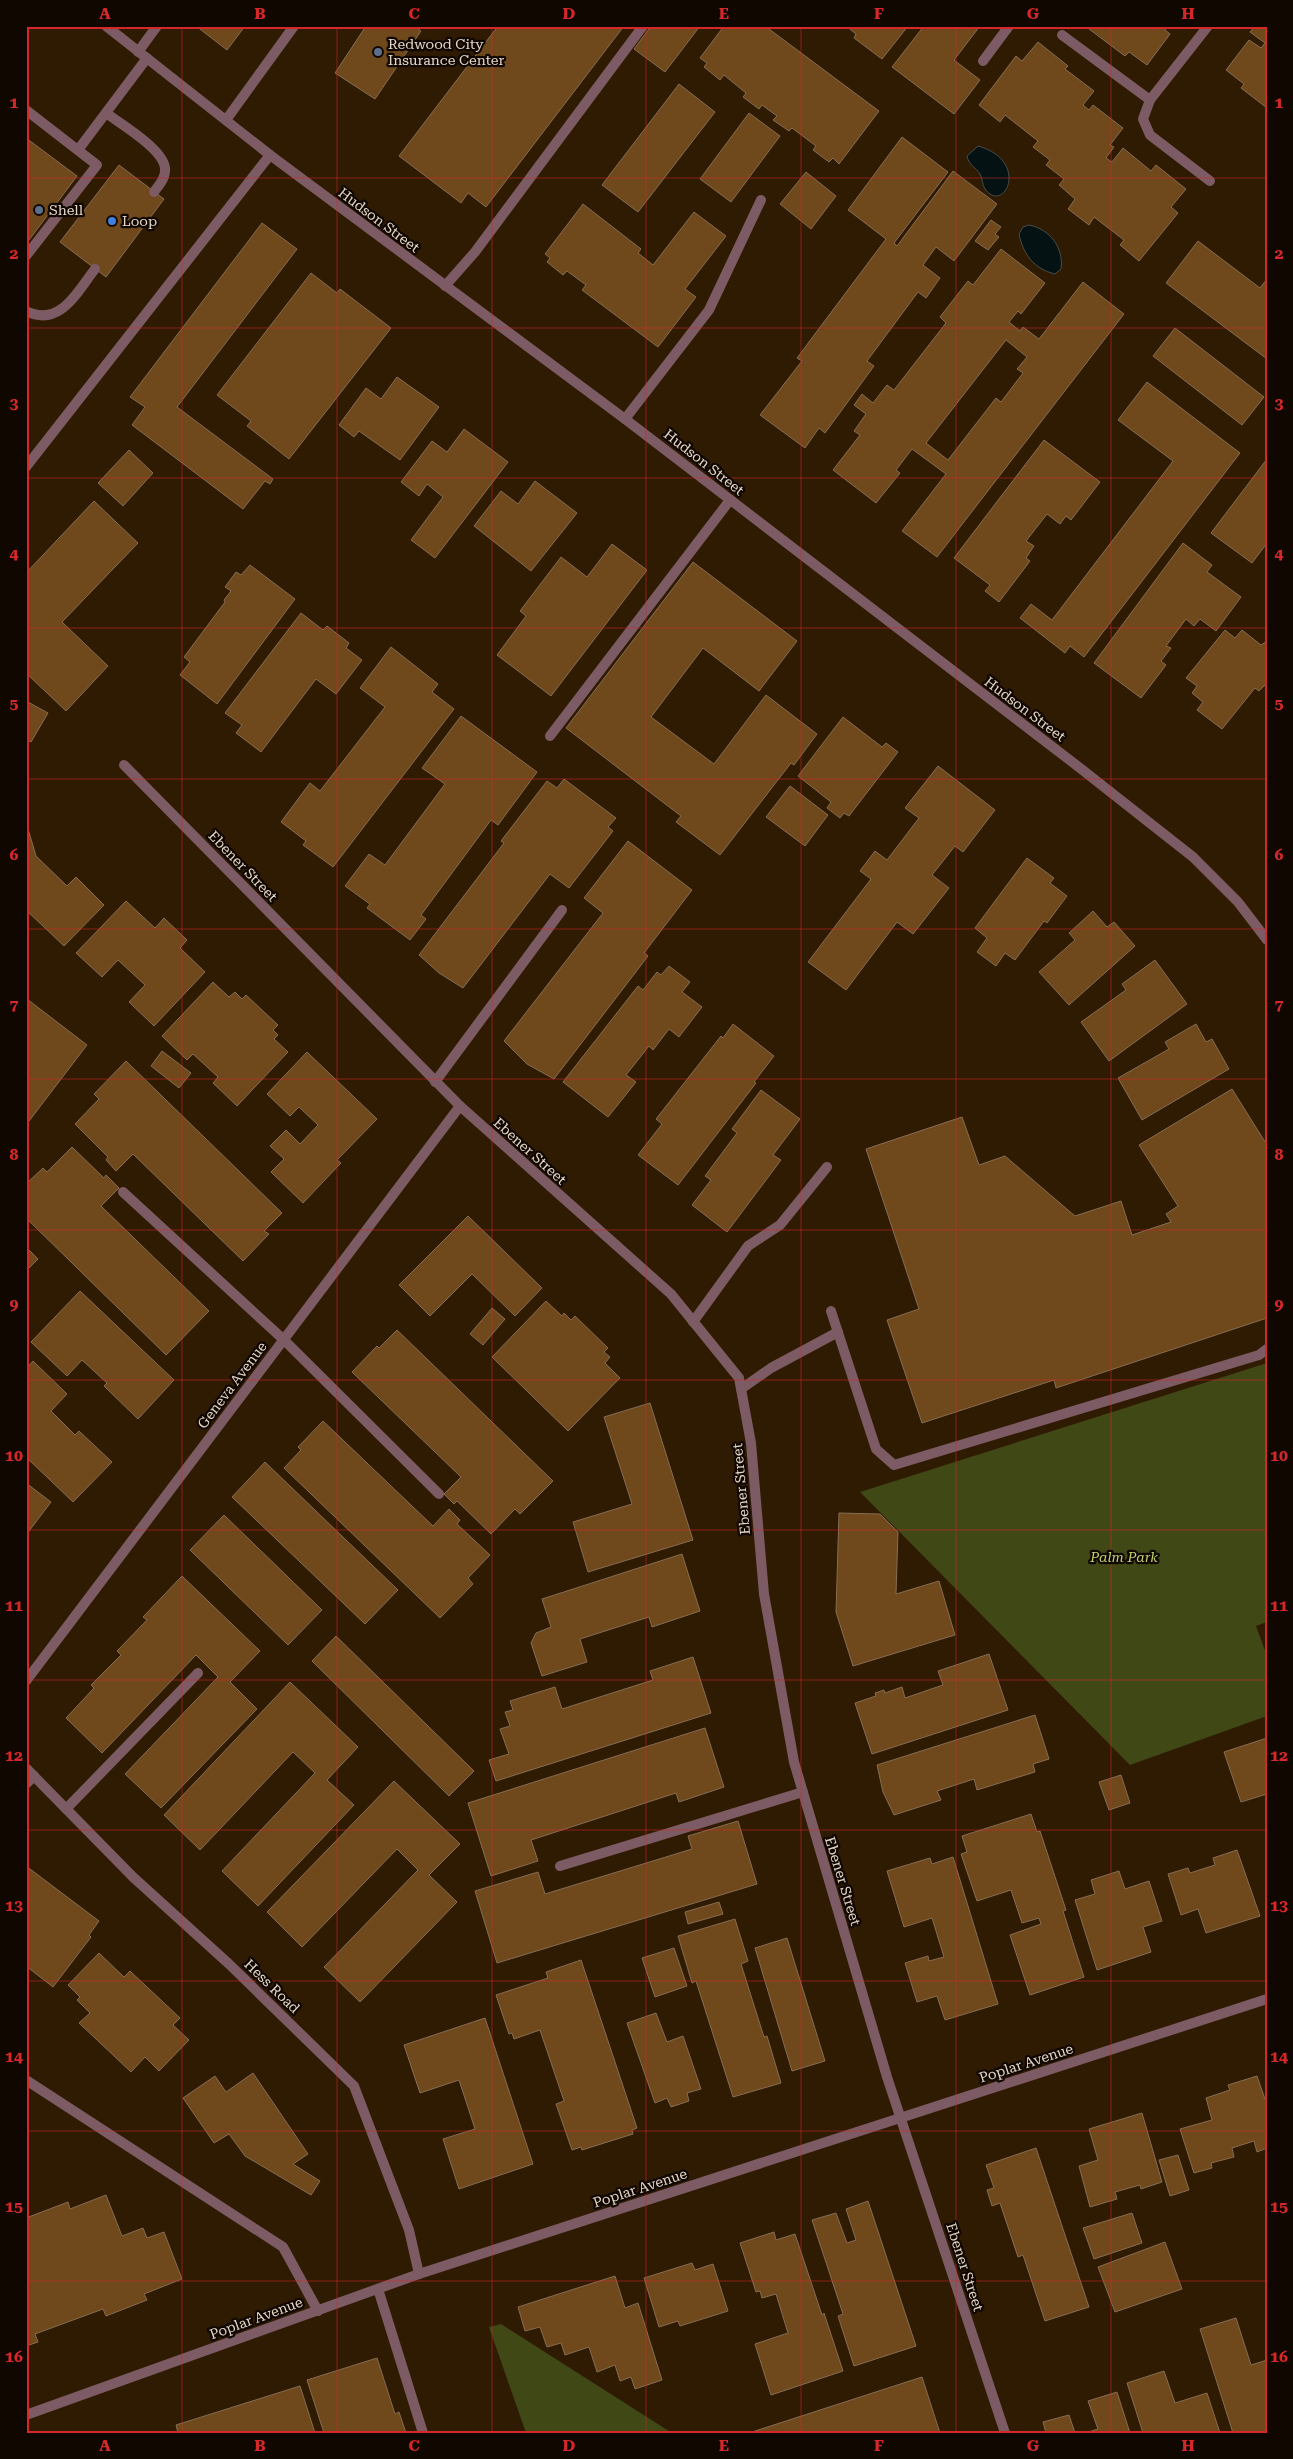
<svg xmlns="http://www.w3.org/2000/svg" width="1293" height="2459" font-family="'Roboto Serif',serif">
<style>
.green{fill:#404815}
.water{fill:#051214;stroke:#484d4a}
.building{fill:#6f491b;stroke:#866d53;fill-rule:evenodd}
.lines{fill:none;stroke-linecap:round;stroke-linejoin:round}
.lane{stroke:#7c5b64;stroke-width:10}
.street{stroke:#7c5b64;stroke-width:10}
.grid{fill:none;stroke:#d62828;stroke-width:1;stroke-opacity:0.55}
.service-dot{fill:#5c6f8a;stroke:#100701;stroke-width:2}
.shop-dot{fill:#3f7fe0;stroke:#100701;stroke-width:2}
.labels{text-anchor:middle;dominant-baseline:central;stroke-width:4.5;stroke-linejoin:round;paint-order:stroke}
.poi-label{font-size:14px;fill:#e5d7c8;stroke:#100701;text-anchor:start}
.street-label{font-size:14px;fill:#e5d7c8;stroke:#100701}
.park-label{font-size:14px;font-style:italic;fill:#c0d26c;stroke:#100701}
.neatline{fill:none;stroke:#d62828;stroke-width:2}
.grid-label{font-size:16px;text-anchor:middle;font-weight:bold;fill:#d62828}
</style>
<rect width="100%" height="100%" fill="#2f1a02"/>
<g class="green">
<path d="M1267 1363V1622L1256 1626 1267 1656V1716L1130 1765 860 1492Z"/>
<path d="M501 2324 672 2433H526L489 2327Z"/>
</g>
<g class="water">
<path d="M978 146C1031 161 1004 215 985 189 982 185 983 179 980 174 976 167 969 166 967 156Z"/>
<path d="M1029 225C1050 229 1064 248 1061 269L1055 274C1034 269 1023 254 1019 234L1023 227Z"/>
</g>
<g class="building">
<path d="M196 26H245L227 50Z"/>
<path d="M366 26H414L421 31 375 99 335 73Z"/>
<path d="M498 26H624L486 207 468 193 461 203 399 156Z"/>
<path d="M651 26H700L665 72 634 49Z"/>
<path d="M724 26H765L879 111 839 164 833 158 829 162 813 150 816 146 792 128 789 131 773 120 777 116 762 105 759 109 743 97 746 93 724 75 720 80 704 67 707 63 700 58Z"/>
<path d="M846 26H908L882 59 854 38 856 34Z"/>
<path d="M924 26H980L954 60 980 80 954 114 892 67Z"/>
<path d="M1085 26H1168L1165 30 1170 34 1147 65 1129 52 1125 56Z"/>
<path d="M1255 26H1267V108L1241 88 1244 84 1226 70 1249 40 1261 48 1265 43 1250 32Z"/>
<path d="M1038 42 1068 66 1065 69 1094 91 1083 105 1089 110 1093 105 1123 128 1110 145 1114 147 1106 158 1112 162 1123 148 1151 171 1156 165 1186 189 1171 207 1178 213 1139 261 1120 245 1124 240 1094 217 1089 225 1068 209 1075 199 1059 185 1064 179 1046 165 1050 160 1033 147 1038 141 1005 115 1000 122 979 105 1016 56 1022 61Z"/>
<path d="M679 84 715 112 638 212 602 185Z"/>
<path d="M749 113 780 136 731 202 700 179Z"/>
<path d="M902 137 948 172 894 243 897 246 953 171 997 204 954 261 936 247 923 265 940 278 926 298 918 292 867 361 874 366 825 433 819 428 805 448 760 415 802 361 797 358 886 239 848 210Z"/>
<path d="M26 138 77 176 26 244Z"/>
<path d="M119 165 164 199 106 277 60 242Z"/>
<path d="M806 172 836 196 811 229 780 204Z"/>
<path d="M583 204 641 249 638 253 653 265 694 212 726 236 685 289 696 297 658 347 582 290 586 285 567 271 563 275 547 262 550 258 545 254Z"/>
<path d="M991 220 1001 227 995 234 999 237 988 250 975 241Z"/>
<path d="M262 223 297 249 177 407 273 479 270 484 265 481 243 509 132 425 145 407 130 397Z"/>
<path d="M1198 241 1260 288 1267 279V359L1166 283Z"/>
<path d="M1001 249 1045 283 1021 314 1018 311 1009 322 1020 331 1023 327 1039 339 1083 282 1124 314 937 557 902 531 946 474 912 449 896 470 900 473 876 503 833 470 860 435 854 431 866 414 854 405 862 394 873 403 887 385 894 390 946 323 940 317 968 281 973 285ZM1006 340 1027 357 1017 369 1023 373 1001 402 996 398 948 460 926 443Z"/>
<path d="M311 273 337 293 340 289 391 328 289 459 247 426 251 421 217 395Z"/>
<path d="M1175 328 1264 397 1242 425 1153 356Z"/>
<path d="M397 377 439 407 400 460 359 431 354 437 339 425 366 388 381 399Z"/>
<path d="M1147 382 1240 453 1084 657 1070 646 1065 653 1020 618 1031 604 1052 620 1173 461 1118 420Z"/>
<path d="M464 429 508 462 435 558 411 540 443 497 427 484 419 496 401 482 432 441 447 452Z"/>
<path d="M1044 440 1100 482 1071 520 1066 516 1060 524 1047 514 1026 541 1034 546 1026 558 1030 561 999 602 985 591 990 585 954 558Z"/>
<path d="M129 450 153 473 123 506 98 483Z"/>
<path d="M1267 459V543L1252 563 1211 533Z"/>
<path d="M535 481 577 513 531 571 474 526 501 491 518 504Z"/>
<path d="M94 501 138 543 62 622 108 666 66 711 26 673V573Z"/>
<path d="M1183 543 1212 565 1207 572 1241 597 1216 631 1200 619 1194 626 1186 619 1166 646 1171 648 1161 661 1166 665 1141 698 1094 663Z"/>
<path d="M612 544 647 570 551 696 497 655 526 616 520 611 561 557 587 577Z"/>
<path d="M693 562 797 641 759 691 703 648 651 717 714 764 766 695 817 734 794 765 791 763 720 855 676 822 681 816 566 728Z"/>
<path d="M250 565 295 599 217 704 180 675 190 662 184 657 225 602 224 600 231 591 225 587 236 572 241 575Z"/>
<path d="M301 613 323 630 327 626 349 643 346 648 362 660 336 694 316 679 261 752 236 733 242 725 225 713Z"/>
<path d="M1225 630 1235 638 1242 630 1261 645 1267 641V683L1259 691 1255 688 1222 729 1197 710 1203 702 1192 693 1197 686 1186 678Z"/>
<path d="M391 647 438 684 432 692 454 709 333 867 303 845 306 841 281 822 310 783 320 791 385 707 360 688Z"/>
<path d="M26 701 48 713 31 742 26 739Z"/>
<path d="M461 716 537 772 498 825 491 820 421 915 426 919 410 940 367 908 370 904 345 886 369 854 385 865 445 784 422 768Z"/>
<path d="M843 717 882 747 886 743 898 752 849 816 844 813 840 818 827 808 831 802 798 776Z"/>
<path d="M938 766 995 810 963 852 955 846 932 875 949 888 913 934 897 922 846 990 808 962 871 879 860 871 875 851 887 860 919 818 905 808Z"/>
<path d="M564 779 616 818 608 827 613 831 569 888 550 874 463 988 439 973 419 955 504 843 501 841 547 781 557 788Z"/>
<path d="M790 786 828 815 805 846 766 817Z"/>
<path d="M26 822 36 856 67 886 76 877 104 905 64 946 26 910Z"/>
<path d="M628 841 692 890 644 953 648 956 554 1079 527 1064 504 1041 603 913 584 898Z"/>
<path d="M1027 858 1054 878 1050 883 1067 896 1047 923 1044 921 1015 960 1005 953 996 966 977 952 987 938 975 928Z"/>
<path d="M126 901 155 928 164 918 187 940 180 948 205 972 154 1026 129 1002 145 985 118 960 102 977 76 953Z"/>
<path d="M1093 911 1107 927 1114 922 1135 946 1069 1005 1039 972 1075 940 1069 933Z"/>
<path d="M1155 960 1187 1004 1109 1061 1081 1022 1126 990 1122 984Z"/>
<path d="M669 966 690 982 682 992 702 1007 679 1037 669 1029 653 1050 649 1046 626 1075 636 1082 608 1117 563 1082 638 986 643 990 657 972 661 975Z"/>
<path d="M213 982 229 997 235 992 242 999 246 995 278 1025 273 1030 278 1035 274 1039 288 1052 237 1106 213 1083 218 1077 193 1054 187 1060 162 1036Z"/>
<path d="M27 999 87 1045 26 1125V1000Z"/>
<path d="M733 1024 774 1056 754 1082 756 1083 678 1185 638 1155 662 1124 656 1119 721 1036 723 1038Z"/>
<path d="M1196 1024 1206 1042 1212 1039 1229 1069 1142 1120 1118 1078 1169 1049 1165 1042Z"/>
<path d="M162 1051 191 1073 179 1088 151 1066Z"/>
<path d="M307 1052 377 1119 337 1160 341 1163 303 1203 271 1172 284 1159 270 1146 286 1130 300 1144 318 1125 299 1107 290 1116 267 1094Z"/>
<path d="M126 1061 282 1213 264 1231 269 1234 243 1261 133 1154 116 1171 106 1160 108 1157 75 1124 99 1099 94 1094Z"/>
<path d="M1232 1089 1267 1145V1318L1056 1388 1054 1380 922 1423 887 1320 919 1309 866 1149 962 1117 979 1165 1005 1156 1075 1216 1121 1201 1132 1235 1171 1222 1166 1214 1178 1206 1139 1145Z"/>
<path d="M761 1090 800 1119 773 1155 781 1160 727 1232 692 1205 711 1180 705 1176 737 1133 732 1129Z"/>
<path d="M72 1147 104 1178 106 1175 119 1188 101 1206 209 1311 166 1355 26 1218V1184L43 1168 47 1172Z"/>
<path d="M468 1216 542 1288 515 1316 472 1274 430 1316 399 1285Z"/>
<path d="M26 1247 38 1259 26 1271Z"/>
<path d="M80 1291 174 1380 138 1419 104 1386 107 1383 82 1360 67 1376 31 1342Z"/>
<path d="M546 1301 562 1316 564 1313 571 1320 575 1316 608 1348 604 1352 610 1357 605 1363 620 1378 568 1431 492 1357Z"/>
<path d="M492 1308 505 1319 483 1345 470 1334Z"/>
<path d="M397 1330 553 1481 520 1514 515 1509 491 1534 457 1501 454 1504 444 1494 461 1477 352 1372 377 1346 379 1348Z"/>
<path d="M33 1361 67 1394 51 1411 75 1435 79 1431 112 1462 73 1502 26 1457V1369Z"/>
<path d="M650 1403 693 1540 588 1572 573 1522 632 1504 604 1417Z"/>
<path d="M323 1421 433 1526 449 1509 460 1520 457 1524 490 1555 468 1578 473 1584 440 1618 284 1468 301 1450 298 1447Z"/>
<path d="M265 1462 398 1590 365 1624 232 1497Z"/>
<path d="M26 1483 51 1502 26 1535Z"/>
<path d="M839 1513 880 1514 898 1532 896 1594 939 1581 955 1635 853 1666 836 1612Z"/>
<path d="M224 1515 322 1610 288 1645 190 1550Z"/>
<path d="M682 1554 700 1611 652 1627 649 1617 580 1639 587 1662 542 1676 531 1643 536 1633 551 1627 542 1599Z"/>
<path d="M182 1576 260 1651 230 1682 257 1709 161 1808 125 1774 218 1677 196 1655 102 1753 66 1718 94 1688 91 1685 121 1655 117 1651 147 1620 143 1617Z"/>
<path d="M336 1636 474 1771 449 1796 312 1661Z"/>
<path d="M989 1654 1008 1710 872 1754 855 1703 876 1696 875 1693 884 1690 885 1693 902 1687 905 1698 943 1685 938 1671Z"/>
<path d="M693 1657 711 1713 496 1781 489 1760 509 1754 500 1729 510 1726 505 1712 513 1710 510 1701 555 1687 562 1709 653 1680 650 1671Z"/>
<path d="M290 1682 358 1747 327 1780 354 1805 258 1906 222 1871 315 1773 293 1752 200 1850 164 1815Z"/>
<path d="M1035 1715 1049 1759 1033 1764 1035 1772 977 1790 974 1779 937 1791 941 1800 894 1815 883 1792 877 1765Z"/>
<path d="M705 1728 724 1787 679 1802 676 1793 531 1840 538 1861 491 1876 468 1803Z"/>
<path d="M1267 1738V1794L1241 1802 1224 1752Z"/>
<path d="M1121 1775 1130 1803 1109 1810 1099 1782Z"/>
<path d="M394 1781 460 1844 429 1875 457 1902 360 2002 324 1967 418 1870 397 1849 302 1947 267 1912Z"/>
<path d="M1031 1814 1037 1832 1040 1831 1066 1910 1063 1911 1084 1977 1030 1995 1010 1935 1041 1924 1039 1918 1022 1923 1011 1890 977 1901 961 1854 967 1852 962 1836Z"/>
<path d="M738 1821 757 1884 497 1963 475 1891 538 1872 545 1894 692 1849 688 1836Z"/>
<path d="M1237 1850 1260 1916 1206 1933 1198 1909 1181 1915 1168 1874 1188 1868 1190 1873 1215 1865 1213 1858Z"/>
<path d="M953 1857 998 2004 945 2020 937 1996 917 2002 905 1963 928 1956 929 1961 944 1957 932 1918 904 1927 887 1871 930 1858 932 1864Z"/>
<path d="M26 1866 99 1921 89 1935 91 1937 53 1987 26 1966Z"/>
<path d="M1119 1871 1125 1889 1149 1881 1162 1921 1143 1927 1151 1952 1097 1970 1075 1900 1095 1894 1091 1880Z"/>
<path d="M719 1902 723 1914 688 1924 685 1912Z"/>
<path d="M735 1919 748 1961 741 1964 764 2037 767 2036 781 2083 733 2097 696 1981 692 1983 678 1936Z"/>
<path d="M787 1938 825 2061 792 2071 755 1948Z"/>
<path d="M674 1948 687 1986 655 1997 642 1958Z"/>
<path d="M99 1953 124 1977 130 1971 180 2018 173 2025 189 2040 159 2071 145 2057 131 2072 79 2023 90 2013 77 2000 80 1997 68 1985Z"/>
<path d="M581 1960 637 2128 632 2130 633 2134 582 2150 581 2147 572 2150 556 2104 564 2101 540 2030 514 2039 512 2033 509 2034 496 1995 548 1978 546 1972Z"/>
<path d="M656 2013 667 2042 683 2036 701 2089 687 2093 689 2101 671 2107 667 2098 655 2103 627 2023Z"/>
<path d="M485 2018 533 2164 459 2189 443 2139 475 2129 459 2080 420 2093 404 2045Z"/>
<path d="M253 2073 308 2154 293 2164 320 2181 311 2195 245 2156 229 2134 214 2143 183 2098 215 2076 226 2092Z"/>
<path d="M1257 2076 1267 2105V2148L1257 2152 1254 2141 1232 2148 1234 2157 1211 2163 1212 2168 1194 2173 1180 2129 1212 2120 1206 2098 1230 2090 1228 2085Z"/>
<path d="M1142 2113 1162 2182 1141 2189 1140 2185 1115 2192 1117 2199 1090 2207 1079 2166 1098 2160 1089 2129Z"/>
<path d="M1036 2148 1089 2307 1045 2321 1023 2255 1018 2257 1000 2203 992 2206 987 2190 994 2188 986 2165Z"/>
<path d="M1178 2155 1189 2190 1170 2196 1159 2160Z"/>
<path d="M106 2195 122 2236 143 2228 147 2238 164 2232 182 2279 144 2294 147 2300 106 2316 103 2309 35 2334 38 2342 26 2346V2218L68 2202 70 2209Z"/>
<path d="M868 2201 916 2346 854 2366 838 2316 843 2314 812 2220 836 2213 847 2243 856 2240 846 2209Z"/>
<path d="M1132 2213 1142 2243 1094 2259 1083 2228Z"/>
<path d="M774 2232 776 2240 795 2234 822 2315 824 2313 843 2371 771 2395 755 2344 788 2333 776 2294 762 2298 760 2291 756 2292 740 2243Z"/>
<path d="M1165 2242 1182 2289 1115 2312 1098 2267Z"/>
<path d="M692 2263 695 2270 713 2264 728 2311 680 2326 678 2321 659 2327 644 2278Z"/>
<path d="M615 2276 625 2308 638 2303 662 2380 635 2389 631 2377 620 2381 615 2365 597 2372 589 2347 565 2355 561 2343 547 2347 540 2327 525 2331 518 2307Z"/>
<path d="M1236 2318 1251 2365 1267 2360V2433H1233L1200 2329Z"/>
<path d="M377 2358 395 2414 399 2412 406 2433H324L307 2380Z"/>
<path d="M1164 2371 1175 2403 1207 2393 1220 2433H1143L1127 2383Z"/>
<path d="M922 2377 940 2433H749Z"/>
<path d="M300 2386 315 2433H178L176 2425Z"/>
<path d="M1117 2392 1130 2433H1085L1098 2429 1088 2401Z"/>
<path d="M1069 2415 1075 2433H1046L1043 2422Z"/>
</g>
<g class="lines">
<g class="lane">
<path d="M1208 26 1150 100 1143 119 1150 135 1210 181"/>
<path d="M1062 35 1150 100"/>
<path d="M138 52 157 26"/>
<path d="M983 61 1009 26"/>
<path d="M26 110 97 165 26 256"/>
<path d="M106 113C121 124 163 149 165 168 166 178 159 185 154 192"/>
<path d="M226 120 294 26"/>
<path d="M78 150 147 58"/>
<path d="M445 286 475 252 643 26"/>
<path d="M26 311C60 328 77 292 95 269"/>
<path d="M625 419 709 310 761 200"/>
<path d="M26 467 270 155"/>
<path d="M550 736 730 500"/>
<path d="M435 1082 562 910"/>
<path d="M123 1192 284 1340 439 1494"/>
<path d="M831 1311 876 1449 894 1465 1259 1355 1267 1349"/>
<path d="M693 1322 748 1246 780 1225 827 1167"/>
<path d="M741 1389 771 1368 838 1332"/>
<path d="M26 1784 34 1776"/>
<path d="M66 1809 198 1673"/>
<path d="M560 1866 803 1792"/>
<path d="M26 2080 283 2247 318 2311"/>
<path d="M378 2289 423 2433"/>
</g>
<g class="street">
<path d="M106 26 270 155 625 419 1080 768 1193 857 1238 902 1267 940"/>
<path d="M124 765 460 1106 671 1294 739 1378 751 1443 764 1594 794 1762 887 2077 1005 2433"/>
<path d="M26 1681 460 1106"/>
<path d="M26 1768 133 1877 229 1964 354 2086 409 2230 419 2274"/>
<path d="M26 2415 419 2274 1267 1999"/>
</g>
</g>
<path class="grid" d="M182 26V2433M337 26V2433M492 26V2433M646 26V2433M801 26V2433M956 26V2433M1111 26V2433M26 178H1267M26 328H1267M26 478H1267M26 628H1267M26 779H1267M26 929H1267M26 1079H1267M26 1230H1267M26 1380H1267M26 1530H1267M26 1680H1267M26 1830H1267M26 1981H1267M26 2131H1267M26 2281H1267"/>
<g class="service-dot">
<circle cx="378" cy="52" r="5"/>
<circle cx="39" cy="210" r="5"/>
</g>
<circle class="shop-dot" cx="112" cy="221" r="5"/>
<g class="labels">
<g class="poi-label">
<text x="388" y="44">Redwood City<tspan x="388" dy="16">Insurance Center</tspan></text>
<text x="49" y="210">Shell</text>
<text x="122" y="221">Loop</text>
</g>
<g class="street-label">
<text transform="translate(379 220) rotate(37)">Hudson Street</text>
<text transform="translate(704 462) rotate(38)">Hudson Street</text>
<text transform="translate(1025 709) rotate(37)">Hudson Street</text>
<text transform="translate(243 866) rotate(46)">Ebener Street</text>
<text transform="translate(530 1151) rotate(42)">Ebener Street</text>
<text transform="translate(232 1385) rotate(-53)">Geneva Avenue</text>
<text transform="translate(741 1489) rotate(-95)">Ebener Street</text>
<text transform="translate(843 1881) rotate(73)">Ebener Street</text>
<text transform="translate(272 1986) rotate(44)">Hess Road</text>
<text transform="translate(1026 2063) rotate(-18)">Poplar Avenue</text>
<text transform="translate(640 2188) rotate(-18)">Poplar Avenue</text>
<text transform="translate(965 2267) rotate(72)">Ebener Street</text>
<text transform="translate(256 2318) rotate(-20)">Poplar Avenue</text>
</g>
<g class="park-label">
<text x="1124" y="1557">Palm Park</text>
</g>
</g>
<rect width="1293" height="2459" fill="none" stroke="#100701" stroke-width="55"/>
<rect x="28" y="28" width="1238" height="2404" class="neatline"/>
<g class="grid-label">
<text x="105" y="19">A</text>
<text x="260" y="19">B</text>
<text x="414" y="19">C</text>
<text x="569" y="19">D</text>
<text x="724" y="19">E</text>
<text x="879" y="19">F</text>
<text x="1033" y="19">G</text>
<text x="1188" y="19">H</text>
<text x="14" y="108">1</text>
<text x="1279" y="108">1</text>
<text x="14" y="259">2</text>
<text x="1279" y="259">2</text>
<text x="14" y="409">3</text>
<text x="1279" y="409">3</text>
<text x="14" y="559">4</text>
<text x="1279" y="559">4</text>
<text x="14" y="709">5</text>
<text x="1279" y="709">5</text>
<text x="14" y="860">6</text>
<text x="1279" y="860">6</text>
<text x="14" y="1010">7</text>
<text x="1279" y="1010">7</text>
<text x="14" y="1160">8</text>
<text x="1279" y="1160">8</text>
<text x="14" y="1310">9</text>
<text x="1279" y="1310">9</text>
<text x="14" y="1461">10</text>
<text x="1279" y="1461">10</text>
<text x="14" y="1611">11</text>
<text x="1279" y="1611">11</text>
<text x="14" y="1761">12</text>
<text x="1279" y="1761">12</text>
<text x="14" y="1911">13</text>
<text x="1279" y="1911">13</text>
<text x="14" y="2062">14</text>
<text x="1279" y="2062">14</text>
<text x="14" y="2212">15</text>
<text x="1279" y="2212">15</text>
<text x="14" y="2362">16</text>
<text x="1279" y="2362">16</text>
<text x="105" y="2451">A</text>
<text x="260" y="2451">B</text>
<text x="414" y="2451">C</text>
<text x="569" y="2451">D</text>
<text x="724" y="2451">E</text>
<text x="879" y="2451">F</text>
<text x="1033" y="2451">G</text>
<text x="1188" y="2451">H</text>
</g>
</svg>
